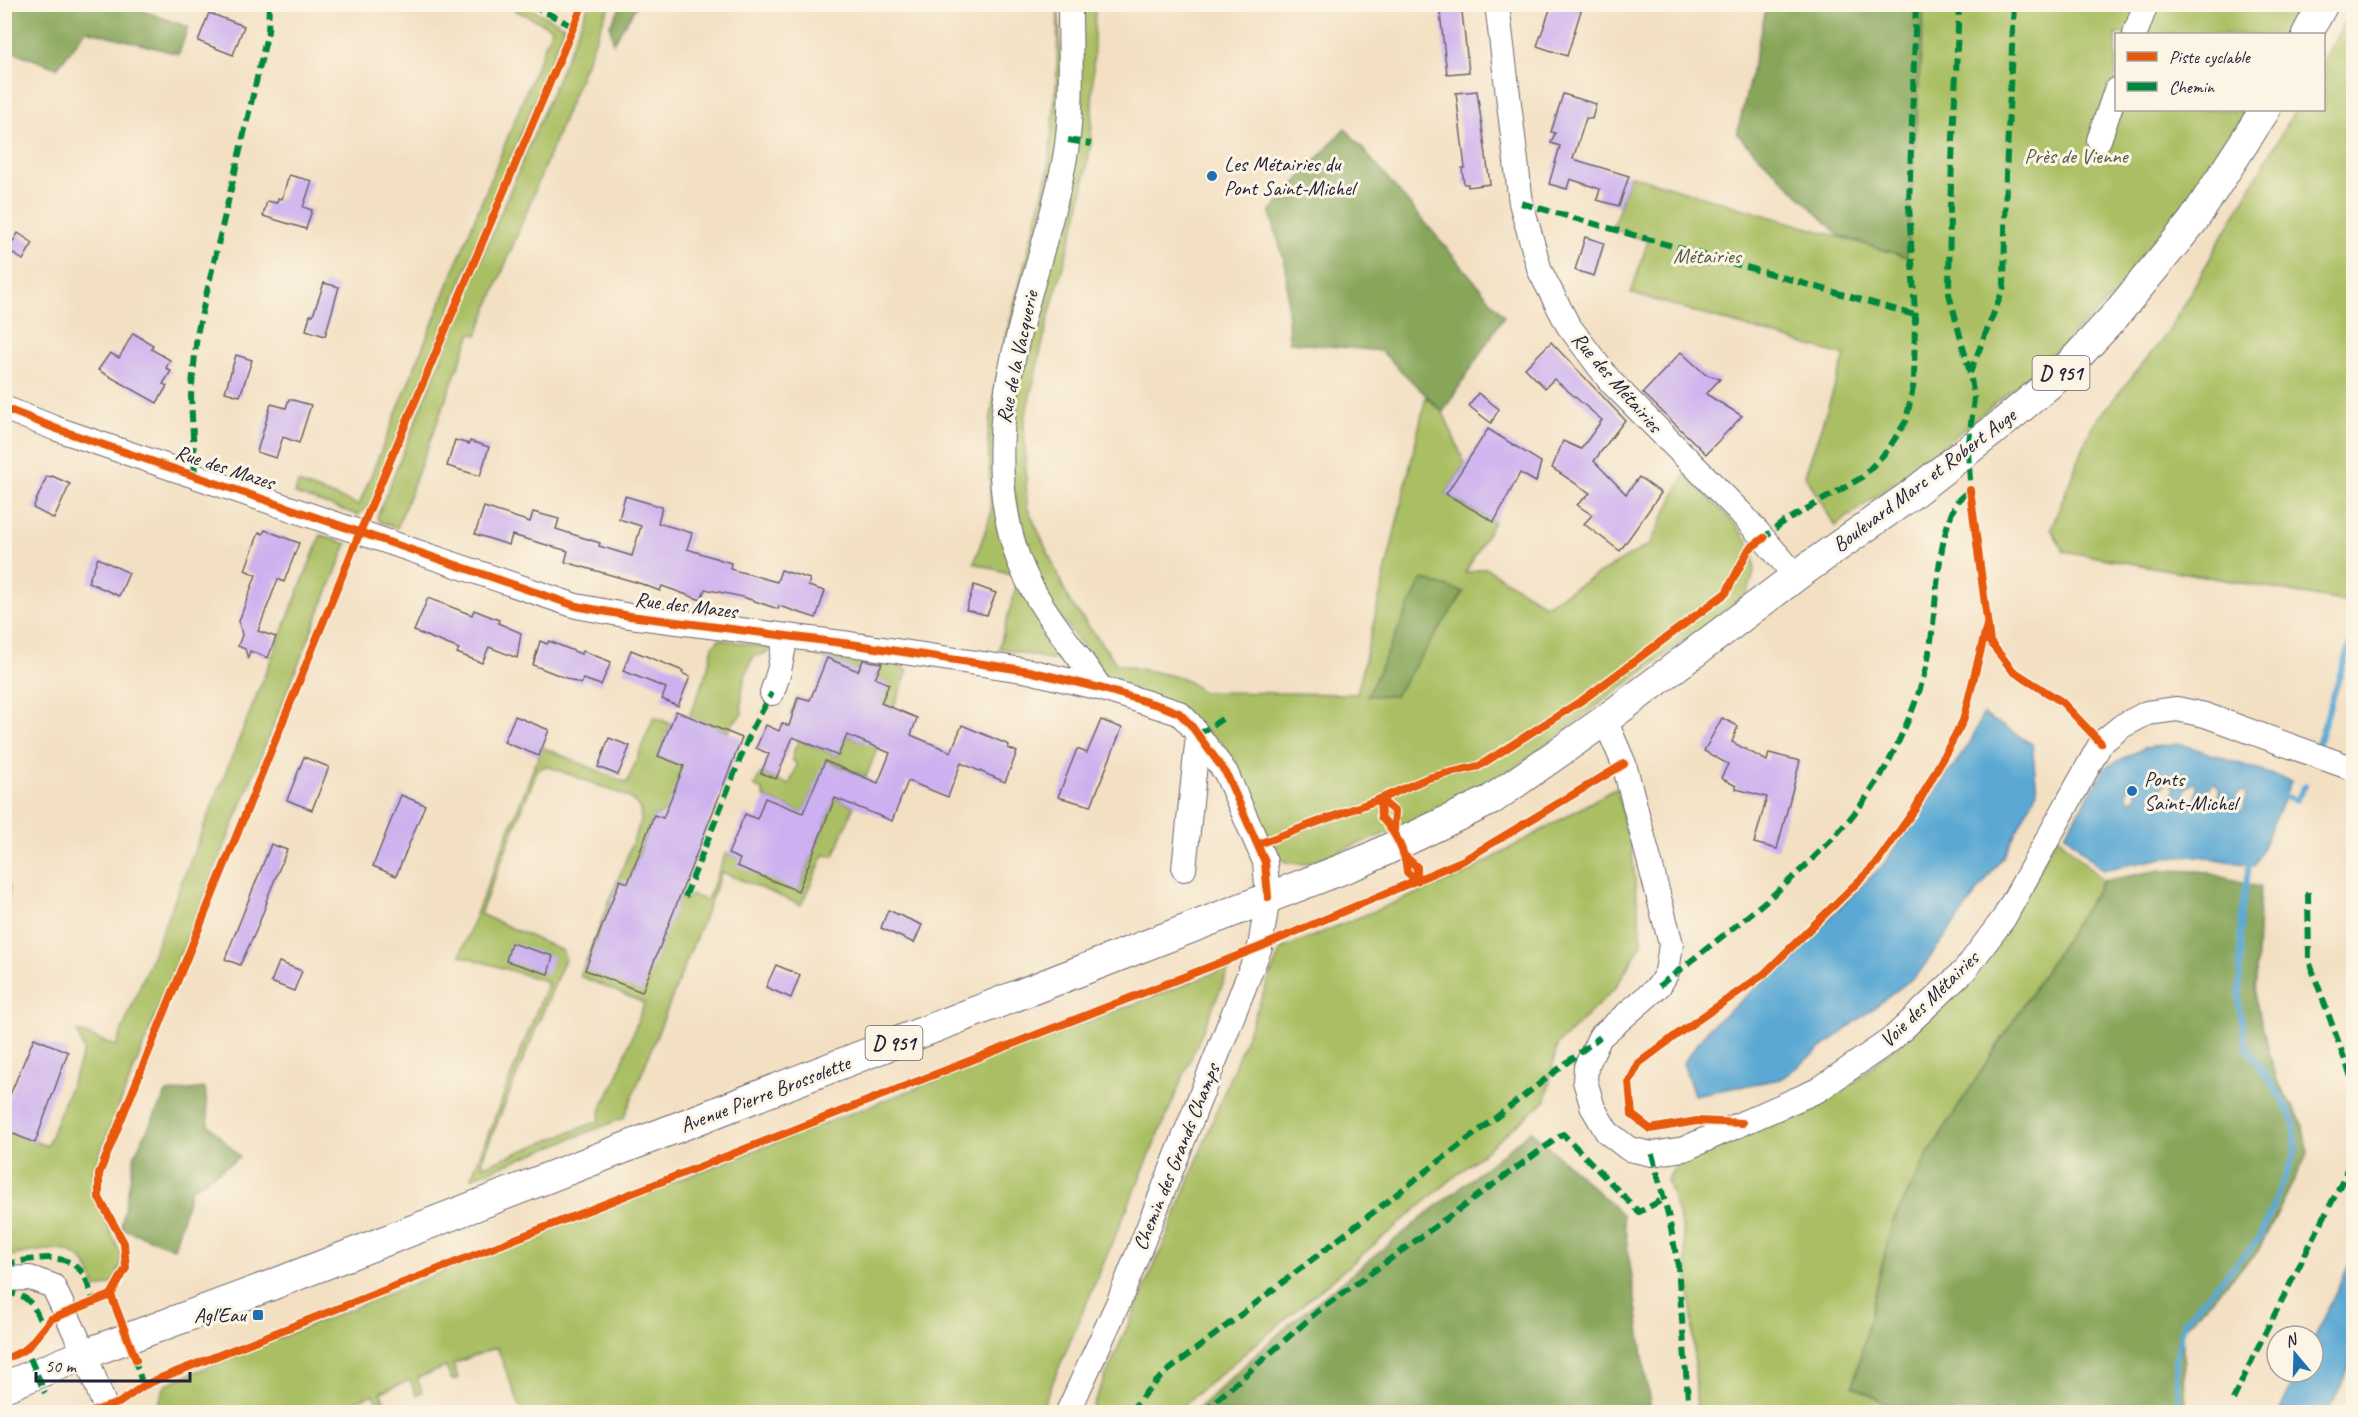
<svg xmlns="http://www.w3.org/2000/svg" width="2358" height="1417" font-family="Caveat,sans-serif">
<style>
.green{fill:#aabf64;stroke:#667050;stroke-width:1.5;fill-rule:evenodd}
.forest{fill:#87a65a;stroke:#54644a;stroke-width:1.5}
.water{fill:#5aa8d3;stroke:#3e6587;stroke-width:1.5;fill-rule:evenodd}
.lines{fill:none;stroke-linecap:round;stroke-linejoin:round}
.stream{stroke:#5aa8d3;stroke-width:6}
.building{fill:#ccb0ef}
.minor-casing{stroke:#6b646b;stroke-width:26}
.major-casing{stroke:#6b646b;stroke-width:32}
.minor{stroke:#fff;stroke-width:24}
.major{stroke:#fff;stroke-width:30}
.quiet{stroke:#00873e;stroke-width:6;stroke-dasharray:12 6;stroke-linecap:butt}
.cycleway-casing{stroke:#fcf5e5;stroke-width:11}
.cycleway{stroke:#e8590c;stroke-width:8}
.poi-dot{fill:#1f6fb2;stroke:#fcf5e5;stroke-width:2}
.labels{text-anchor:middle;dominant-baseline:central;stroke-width:6;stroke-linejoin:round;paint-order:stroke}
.shield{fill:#fcf5e5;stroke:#63616e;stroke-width:1.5}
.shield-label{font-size:20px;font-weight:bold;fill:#22223b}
.park-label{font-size:21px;fill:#525949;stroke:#fcf5e5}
.poi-label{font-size:21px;fill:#22223b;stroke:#fcf5e5;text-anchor:start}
.street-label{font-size:21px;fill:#22223b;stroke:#fcf5e5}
</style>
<rect width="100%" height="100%" fill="#fcf5e5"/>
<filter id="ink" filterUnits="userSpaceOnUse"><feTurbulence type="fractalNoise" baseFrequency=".0167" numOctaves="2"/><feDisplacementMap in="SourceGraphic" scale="12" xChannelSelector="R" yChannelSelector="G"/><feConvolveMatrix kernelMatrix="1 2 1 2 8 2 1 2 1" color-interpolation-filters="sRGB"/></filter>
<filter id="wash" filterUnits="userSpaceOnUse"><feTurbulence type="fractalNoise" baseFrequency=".008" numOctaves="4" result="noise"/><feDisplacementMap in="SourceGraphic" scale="24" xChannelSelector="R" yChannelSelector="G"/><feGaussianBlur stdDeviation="1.35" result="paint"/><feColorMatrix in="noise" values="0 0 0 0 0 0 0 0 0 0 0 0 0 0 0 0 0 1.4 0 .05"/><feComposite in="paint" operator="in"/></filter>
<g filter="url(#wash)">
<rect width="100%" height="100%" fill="#f3e0c3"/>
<g class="green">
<path d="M589 4 612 5 606 13 477 335 471 333 397 528 380 522 377 517 478 267Z"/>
<path d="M505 5H523L565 26 371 505 358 515 295 494 298 483 359 505 552 28Z"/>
<path d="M1058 5 1064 103 999 500 1077 665 999 648 1017 583 1011 574 974 563 991 514 988 434 1000 361 1048 173 1057 78Z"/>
<path d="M1074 5H1095L1091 144 1078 214 1050 312 1024 422 1027 506 1070 602 1117 664 1183 678 1203 692 1357 694 1426 397 1443 412 1465 464 1446 494 1494 522 1465 573 1486 568 1545 605 1650 544 1685 474C1697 486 1710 499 1722 511 1748 537 1765 556 1747 593L1519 765 1458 801 1400 828 1306 864 1288 863 1276 857 1269 847 1226 756 1106 676 1035 585 1004 448 1063 191Z"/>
<path d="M1924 5H2305L2290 34H2116V110H2250L2187 208 2125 285 2035 371 1917 467 1835 526 1805 475 1845 356 1631 293 1648 241 1612 229 1630 175 1907 257Z"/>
<path d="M2353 8V603L2064 551 2051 529 2092 426 2166 335 2295 110H2324V60Z"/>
<path d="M321 535 347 544 93 1170V1193L121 1255V1264L114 1283 96 1289C93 1281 90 1270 85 1263 66 1240 29 1253 5 1257L4 1130 47 1146 84 1051 77 1031 116 1046Z"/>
<path d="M719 639 771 648 766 653 753 657C743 679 740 691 742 714L733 723 728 732 702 722 706 829 664 812 658 816 654 815 631 874 654 883 675 898 687 899 691 895 707 900 726 853 741 859 798 891 835 798 854 806 834 856 824 855 801 905 722 872 624 1118 471 1178 548 982 460 955 542 747 627 783 654 717 671 724 658 756 684 730 707 671 713 646ZM547 766 629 797 640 808 641 821 580 976 644 1003 615 1083 601 1108 599 1121 483 1166V1157L565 959 563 951 480 914 538 769Z"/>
<path d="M811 653 863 660 859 670 876 677 882 662 893 664 908 671 866 777 831 763 825 778 817 780 803 813 765 798 762 790 754 786 761 773 789 785 797 765 792 759C795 738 812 733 790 715L798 697 792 715 811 701V698L820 702 812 721 864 742 888 684ZM812 724 846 738 838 756 804 742Z"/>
<path d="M1616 788 1631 844 1642 944 1615 988 1557 1045 1546 1100 1175 1412H1090L1165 1241 1281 949 1465 874Z"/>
<path d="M2058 837 2103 881 1930 1151 1892 1224 1853 1386 1902 1412H1697L1692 1316 1682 1226 1667 1180 1679 1161 1853 1083 1927 1019Z"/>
<path d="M5 876 9 887 5 926Z"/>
<path d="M1230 967 1040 1412H522L497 1347 453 1364 458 1378 452 1380 446 1367 417 1378 422 1392 416 1395 410 1380 381 1392 386 1406 380 1408 374 1394 340 1407 341 1412H335L333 1410 326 1412H144L157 1405 166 1384 474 1259Z"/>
</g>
<g class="forest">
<path d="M4 5H127L188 27 179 54 86 30 57 68 5 49Z"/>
<path d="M622 5H637L613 43 610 25Z"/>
<path d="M1767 5H1924L1907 257 1840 236 1737 134Z"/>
<path d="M1345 128 1504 316 1443 412 1381 351 1289 342 1286 267 1270 212Z"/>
<path d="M1422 579 1464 592 1395 696H1367Z"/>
<path d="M2161 870 2201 871 2260 887 2255 998 2277 1081 2302 1122 2308 1153 2258 1251 2182 1330 2186 1407 2183 1412H1902L1853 1386 1892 1224 1930 1151 2103 881Z"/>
<path d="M205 1088 209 1125 240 1157 191 1189 174 1248 121 1228 135 1154 166 1093Z"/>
<path d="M1531 1131 1623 1215 1651 1412H1194L1288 1325Z"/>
</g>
<g class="water">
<path d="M1983 714 2032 744 2037 791 2004 855 1918 974 1781 1079 1694 1095 1683 1063 1710 1027 1777 970 1883 865 1970 743Z"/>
<path d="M2181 744 2291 781 2255 866 2199 856 2164 858 2102 870 2065 834 2106 767 2144 748ZM2134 778 2136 783V799H2127L2128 782ZM2169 780 2174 789 2172 801H2160L2161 788ZM2195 782 2197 789 2195 805 2184 802 2185 789ZM2215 782 2219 789 2218 805 2206 804 2207 790ZM2243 791 2246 796 2243 811 2235 810 2236 795Z"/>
<path d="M2353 1256V1359L2328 1412H2279L2298 1372H2313V1341Z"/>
</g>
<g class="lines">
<g class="stream">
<path d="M2318 744 2351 640"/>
<path d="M2279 794 2296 800 2305 786"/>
<path d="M2175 1412 2178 1408 2176 1360 2184 1321 2259 1239 2296 1151 2294 1124 2285 1103 2247 1048 2239 1007 2241 916 2250 859"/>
</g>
</g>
<g id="blocks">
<g class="building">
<path d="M1439 4H1461L1469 72 1447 74Z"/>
<path d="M1552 4H1583L1567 56 1537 46Z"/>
<path d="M209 13 244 26 233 55 198 41Z"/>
<path d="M1477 91 1490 184 1468 187V184H1464L1462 168H1465L1456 93Z"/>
<path d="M1563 94 1596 104 1592 119 1586 118 1573 159 1629 176 1619 206 1597 200 1600 189 1570 179 1567 189 1549 184 1560 146 1551 143 1555 133 1551 132Z"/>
<path d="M289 175 312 181 303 207 312 210 306 229 263 216 267 201 277 203 278 198 282 199Z"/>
<path d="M18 233 33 243 23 260 8 250Z"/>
<path d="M1585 237 1604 243 1594 276 1575 270Z"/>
<path d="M324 283 339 287 325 336 306 330 310 315H313Z"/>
<path d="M133 333 153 345 151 349 170 360 166 368 171 371 163 384 167 386 157 403 98 370 110 353 119 358Z"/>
<path d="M1551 342 1625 420 1594 461 1626 494 1639 477 1661 493 1620 551 1584 524 1592 515 1577 505 1590 493 1552 468 1563 441 1581 449 1602 420 1554 379 1545 388 1525 368Z"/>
<path d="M1681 352 1705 374 1720 379 1706 394 1742 416 1706 454 1643 393Z"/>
<path d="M236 355 252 360 240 396 225 392Z"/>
<path d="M1478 393 1499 409 1491 423 1469 406Z"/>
<path d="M289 399 311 405 299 443 283 437 276 458 257 452 271 404 286 408Z"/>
<path d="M1488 429 1541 462 1536 482 1520 473 1494 522 1446 494Z"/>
<path d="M455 440 469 444 470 441 489 447 480 476 447 466Z"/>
<path d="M47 476 51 477 52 476 70 484 54 519 33 508Z"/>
<path d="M625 496 662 507 658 523 692 533 687 549 731 563 730 569 777 582 781 570 810 579 808 586 825 591 816 618 779 606 778 609 743 597 705 589 701 600 662 586 660 591 639 583 565 562 568 551 512 535 509 545 475 534 484 507 530 522 533 512 559 519 556 529 600 543 599 546 632 556 641 526 619 519Z"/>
<path d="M265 530 299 543 284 582 278 579 258 631 276 637 268 658 250 651 248 658 245 649 238 646 242 635 239 621 256 575 245 570 259 532 263 534Z"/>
<path d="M98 558 129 573 119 596 88 582Z"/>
<path d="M974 585 996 593 987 615 966 610Z"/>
<path d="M428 598 472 615 474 610 499 620 498 623 521 633 517 658 489 647 482 663 457 653 459 649 414 631Z"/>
<path d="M540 641 547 644 549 641 581 654 583 651 611 662 601 685 583 679 581 684 533 665Z"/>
<path d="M631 650 683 671 682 673 690 677 678 706 662 699 666 688 623 671Z"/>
<path d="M827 658 858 671 863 660 882 663 875 678 889 684 881 703 917 718 911 735 951 752 962 725 1009 745 1008 748 1017 752 1005 782 961 763 948 797 908 781 892 821 835 798 798 891 737 866 740 859 728 854 745 814 757 819 765 798 803 813 825 761 878 783 890 753 847 735 838 756 793 737 776 779 761 773 769 754 756 748 766 725 779 731 782 723 789 726 798 697 810 700Z"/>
<path d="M676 711 742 738 642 992 585 970 620 880 628 883 654 815 663 818 684 766 658 756Z"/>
<path d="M515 716 549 730 539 756 504 742Z"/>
<path d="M1722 718 1738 726 1732 742 1767 761 1769 753 1800 761 1777 849 1754 843 1767 797 1736 789V786L1721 778 1728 764 1704 751Z"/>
<path d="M1101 720 1122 728 1091 806 1058 797 1077 749 1087 753Z"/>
<path d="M609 738 630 746 618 775 598 767Z"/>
<path d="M304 757 329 767 312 810 287 800Z"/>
<path d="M401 795 425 805 396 876 373 866Z"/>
<path d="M271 844 287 850 266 901 267 902 256 931 240 965 225 959Z"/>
<path d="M888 910 922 925 914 943 881 928Z"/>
<path d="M511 943 553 956 548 974 506 961Z"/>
<path d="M279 962 302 971 294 991 271 982Z"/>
<path d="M776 965 800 975 791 998 766 987Z"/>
<path d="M34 1038 68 1052 35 1143 4 1130V1109Z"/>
</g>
</g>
</g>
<g filter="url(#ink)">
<use href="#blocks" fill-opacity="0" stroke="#6b646b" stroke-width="1.5"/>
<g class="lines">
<defs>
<g id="minor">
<path d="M1070 4C1070 57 1074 112 1064 163 1038 293 973 414 1015 549 1031 602 1071 642 1100 688"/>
<path d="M1497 4 1521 203 1540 271 1568 325 1610 381 1741 513 1796 576"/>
<path d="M2135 34 2146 4"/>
<path d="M2099 140 2116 90"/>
<path d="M4 408 57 429 576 606 630 616 850 644 1029 671 1100 688 1179 713 1190 724 1226 773 1265 862 1268 897 1260 947 1119 1301 1068 1412"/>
<path d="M772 693 779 671 786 636"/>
<path d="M1605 720 1624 764 1671 944 1667 972 1659 986 1600 1037 1586 1067 1585 1081 1593 1108 1607 1132 1629 1149 1652 1154 1684 1149 1818 1090 1892 1039 1965 970 2004 918 2101 743 2122 726 2147 713 2177 709 2205 715 2354 769"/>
<path d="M1184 869 1198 735"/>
<path d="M4 1279 30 1278 53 1286 85 1354 107 1412"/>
</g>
<g id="major">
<path d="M2307 34 2323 4"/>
<path d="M4 1387 85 1354 269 1286 1363 861 1491 800 1605 720 1796 576 1908 497 2004 422 2060 375 2114 317 2193 221 2265 110"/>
</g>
</defs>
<use href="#minor" class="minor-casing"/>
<use href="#major" class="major-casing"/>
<use href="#minor" class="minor"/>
<use href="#major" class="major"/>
<g class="quiet">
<path d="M530 4 574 27"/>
<path d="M1959 4 1950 208 1949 294 1970 373 1974 398 1968 451 1971 495"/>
<path d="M1068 140 1091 144"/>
<path d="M1521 203 1915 315"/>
<path d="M1970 373 2004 287 2006 175 2014 4"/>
<path d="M195 476 191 396 197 334 268 31 269 4"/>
<path d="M1761 540 1782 523 1861 478 1887 451 1906 421 1914 383 1915 315 1909 205 1916 4"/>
<path d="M1198 735 1222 719"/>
<path d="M2308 892 2309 961 2354 1085"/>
<path d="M685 897 752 729 772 693"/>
<path d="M1659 986C1738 923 1846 848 1891 757 1906 727 1920 695 1927 663 1938 615 1934 544 1957 502 1960 497 1966 494 1970 490"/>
<path d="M1652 1154 1669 1218 1678 1266 1689 1412"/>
<path d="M4 1264C28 1261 62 1249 81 1271 87 1278 90 1292 94 1301"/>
<path d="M4 1294C29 1291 35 1308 43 1328"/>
<path d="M134 1357 143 1386"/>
<path d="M30 1358 45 1393"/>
<path d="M2233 1400 2259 1345 2343 1180 2354 1150"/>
<path d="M1130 1412 1146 1392 1164 1374 1600 1037"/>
<path d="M1203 1412 1317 1312 1563 1134 1639 1212 1664 1199"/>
</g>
<defs>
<g id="cycleway">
<path d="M4 408 57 429 576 606 630 616 850 644 1029 671 1100 688 1164 707 1179 713 1190 724 1226 773 1265 862 1268 897"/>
<path d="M1970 490 1990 642 2013 671 2062 702 2101 743"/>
<path d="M1394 830 1395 812 1380 799 1381 817C1396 833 1405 850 1407 872L1417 881V867L1406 857"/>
<path d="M1258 844 1380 799 1428 778 1479 766 1584 699 1726 593 1749 549 1764 538"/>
<path d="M1742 1123 1697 1121 1650 1129 1632 1115 1629 1082 1639 1063 1679 1033 1764 974 1876 864 1915 809 1963 721 1987 625"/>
<path d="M111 1295 126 1268 124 1243 99 1198V1174L355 544 583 4"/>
<path d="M4 1360 26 1349 51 1319 111 1295 136 1360"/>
<path d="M91 1412 119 1403 143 1386 163 1377 1260 947 1464 860 1624 764"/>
</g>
</defs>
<use href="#cycleway" class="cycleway-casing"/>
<use href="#cycleway" class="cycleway"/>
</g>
</g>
<g class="poi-dot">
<circle cx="1212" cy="176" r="6"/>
<circle cx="2132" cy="791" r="6"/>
<rect x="252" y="1309" width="12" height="12" rx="3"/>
</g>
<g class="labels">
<g class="shield">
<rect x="2032.5" y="356" width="57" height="34" rx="4.5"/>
<rect x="865.5" y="1026" width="57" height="34" rx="4.5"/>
</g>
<g class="shield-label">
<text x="2061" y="373">D 951</text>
<text x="894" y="1043">D 951</text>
</g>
<g class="park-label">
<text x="2076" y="156">Près de Vienne</text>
<text x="1707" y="256">Métairies</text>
</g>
<g class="poi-label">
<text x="1224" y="164">Les Métairies du<tspan x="1224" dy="24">Pont Saint-Michel</tspan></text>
<text x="2144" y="779">Ponts<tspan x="2144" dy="24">Saint-Michel</tspan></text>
<text x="246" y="1315" text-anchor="end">Agl'Eau</text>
</g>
<g class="street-label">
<text transform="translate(1017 357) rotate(-78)">Rue de la Vacquerie</text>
<text transform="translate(1617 382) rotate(49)">Rue des Métairies</text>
<text transform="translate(225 467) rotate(18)">Rue des Mazes</text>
<text transform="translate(1924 480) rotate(-37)">Boulevard Marc et Robert Auge</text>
<text transform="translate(686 605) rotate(7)">Rue des Mazes</text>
<text transform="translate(1929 999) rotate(-44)">Voie des Métairies</text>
<text transform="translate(765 1094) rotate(-21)">Avenue Pierre Brossolette</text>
<text transform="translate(1176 1157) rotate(-68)">Chemin des Grands Champs</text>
</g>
</g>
<rect width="2358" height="1417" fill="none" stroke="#fcf5e5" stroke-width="24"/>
<rect x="2115" y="33" width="210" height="78" fill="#fcf5e5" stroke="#a5a1a1" stroke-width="1.5"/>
<rect x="2127" y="52" width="30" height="9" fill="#e8590c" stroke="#a5a1a1" stroke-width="1.5"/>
<text x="2169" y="63" font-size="18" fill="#22223b">Piste cyclable</text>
<rect x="2127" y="82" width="30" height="9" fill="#00873e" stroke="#a5a1a1" stroke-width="1.5"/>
<text x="2169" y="93" font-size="18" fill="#22223b">Chemin</text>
<g transform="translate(2295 1354) rotate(341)"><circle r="28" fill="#fcf5e5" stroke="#a5a1a1" stroke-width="1.5"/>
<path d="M0-4.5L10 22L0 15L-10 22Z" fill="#1f6fb2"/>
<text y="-9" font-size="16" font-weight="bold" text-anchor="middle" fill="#22223b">N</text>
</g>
<path d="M36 1372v9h154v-9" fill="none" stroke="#22223b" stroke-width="3"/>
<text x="45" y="1372" font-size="18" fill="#22223b" stroke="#fcf5e5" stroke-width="4.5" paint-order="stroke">50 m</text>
</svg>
